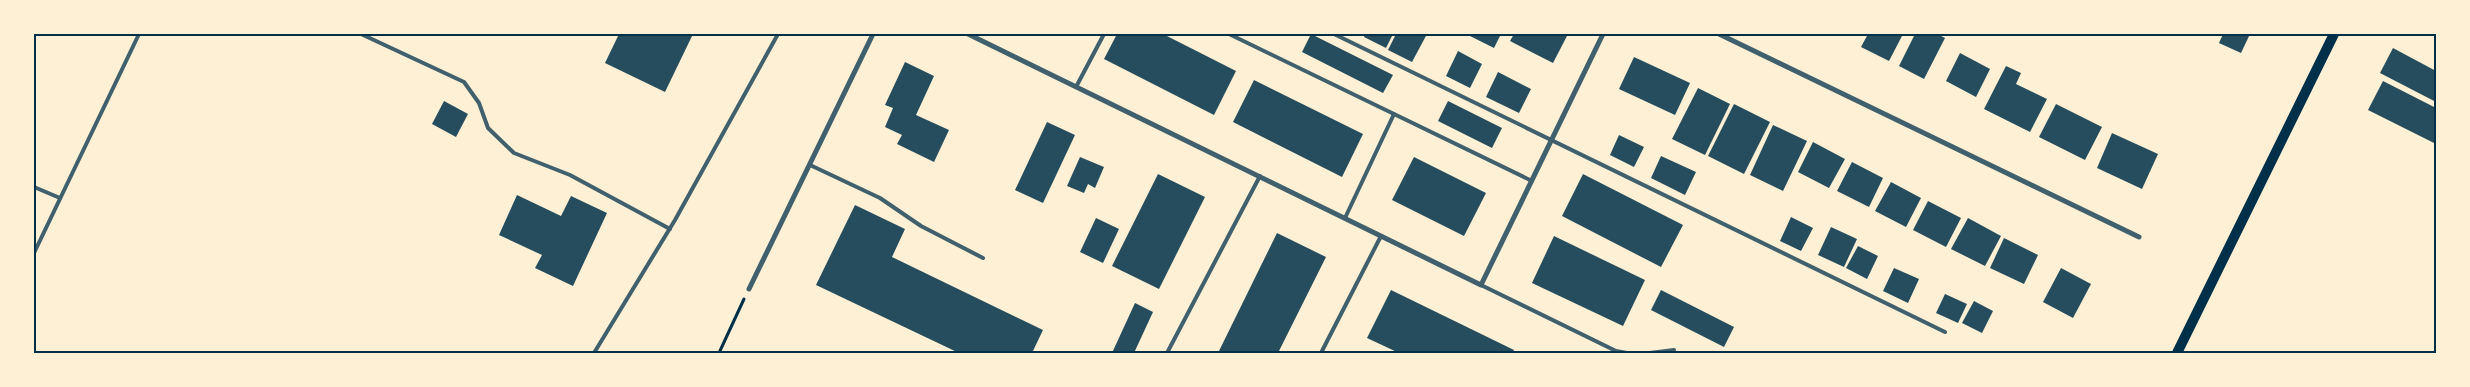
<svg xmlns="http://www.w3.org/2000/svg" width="2470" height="387" font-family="Montserrat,sans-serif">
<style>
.building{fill:#264d5e}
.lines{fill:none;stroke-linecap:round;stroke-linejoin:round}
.path{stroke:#003049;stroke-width:3}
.service{stroke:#3f606c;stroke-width:4}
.minor{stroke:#3f606c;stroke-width:5}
.secondary{stroke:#003049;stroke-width:10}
.neatline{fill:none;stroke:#003049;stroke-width:2}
</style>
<rect width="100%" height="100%" fill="#fdf0d5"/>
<g class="building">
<path d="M619 34H693L665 92 605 63Z"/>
<path d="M1117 34H1163L1236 71 1214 115 1104 59Z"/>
<path d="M1311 34 1393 75 1383 93 1302 52Z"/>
<path d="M1365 34H1393L1386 48 1364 37Z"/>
<path d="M1396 34H1427L1412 62 1388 50Z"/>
<path d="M1466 34H1501L1494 48Z"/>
<path d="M1514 34H1568L1553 63 1510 41Z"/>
<path d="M1868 34H1903L1889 61 1861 47Z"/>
<path d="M1915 34H1937L1945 38 1924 79 1899 66Z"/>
<path d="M2223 34H2250L2241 53 2219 43Z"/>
<path d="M2393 48 2436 71V102L2380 73Z"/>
<path d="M1458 51 1482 64 1470 88 1446 76Z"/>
<path d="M1960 53 1990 69 1976 97 1946 81Z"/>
<path d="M1634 57 1690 83 1675 115 1619 89Z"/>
<path d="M905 62 934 76 916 115 949 130 934 162 897 144 902 135 885 127 893 108 885 105Z"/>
<path d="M2006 66 2021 73 2016 84 2047 99 2030 132 1984 109Z"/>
<path d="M1498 72 1531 89 1519 113 1486 97Z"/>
<path d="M1254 80 1363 134 1342 177 1233 122Z"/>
<path d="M2383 81 2436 108 2434 143 2368 110Z"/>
<path d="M1698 88 1730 104 1705 155 1672 139Z"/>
<path d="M444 101 468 114 456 137 432 124Z"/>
<path d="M1448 101 1502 128 1492 148 1438 121Z"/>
<path d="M1734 104 1770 122 1744 174 1708 156Z"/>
<path d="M2056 104 2102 127 2085 160 2039 137Z"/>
<path d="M1047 122 1075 135 1043 203 1015 190Z"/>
<path d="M1773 125 1807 141 1783 191 1750 175Z"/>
<path d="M2112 133 2158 154 2142 189 2097 168Z"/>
<path d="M1619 135 1644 147 1634 167 1610 155Z"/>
<path d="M1813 142 1845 159 1829 188 1798 172Z"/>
<path d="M1661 156 1696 172 1685 195 1651 178Z"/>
<path d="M1080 157 1104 167 1095 188 1088 184 1084 193 1067 186Z"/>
<path d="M1414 157 1486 193 1464 236 1392 200Z"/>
<path d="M1852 162 1883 178 1869 207 1837 191Z"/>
<path d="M1158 174 1205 197 1159 289 1112 266Z"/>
<path d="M1583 174 1683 225 1661 267 1562 216Z"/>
<path d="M1891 182 1921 198 1906 227 1875 211Z"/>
<path d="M517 195 561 216 571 196 607 213 573 286 535 268 542 255 499 235Z"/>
<path d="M1928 201 1961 218 1946 247 1913 230Z"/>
<path d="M855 205 905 229 892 257 1043 330 1032 353H959L816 285Z"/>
<path d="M1791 217 1813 228 1801 251 1780 241Z"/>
<path d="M1096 218 1119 229 1103 263 1080 252Z"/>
<path d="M1968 218 2001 236 1985 266 1951 249Z"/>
<path d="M1831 227 1857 239 1844 267 1818 255Z"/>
<path d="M1277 233 1326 257 1278 353H1218Z"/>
<path d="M1554 236 1645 280 1623 326 1532 283Z"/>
<path d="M2004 238 2038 255 2024 284 1990 268Z"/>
<path d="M1858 246 1878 256 1867 279 1846 268Z"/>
<path d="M1894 268 1919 279 1908 303 1883 291Z"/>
<path d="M2061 268 2091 284 2073 318 2043 302Z"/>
<path d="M1391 290 1514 350 1513 353H1399L1367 338Z"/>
<path d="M1661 290 1734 327 1724 347 1651 310Z"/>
<path d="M1945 294 1967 304 1958 323 1936 313Z"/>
<path d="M1974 301 1993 311 1982 333 1962 323Z"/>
<path d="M1135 303 1153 312 1134 353H1112Z"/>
</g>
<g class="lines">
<path class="path" d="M719 353 744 299"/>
<g class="service">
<path d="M361 34 464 82 479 103 488 128 514 153 570 175 670 229"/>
<path d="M1229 34 1532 181"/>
<path d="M1334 34 1945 332"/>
<path d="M1076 87 1104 34"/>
<path d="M810 165 880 198 921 226 983 258"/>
<path d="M34 187 60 198"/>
<path d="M1345 218 1394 114"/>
<path d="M34 253 139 34"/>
<path d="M1481 285 1616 351 1627 353"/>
<path d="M594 353 675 220 778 34"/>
<path d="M1167 353 1260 176"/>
<path d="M1321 353 1381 236"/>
<path d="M1650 353 1674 350"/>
</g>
<g class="minor">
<path d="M968 34 1481 285 1603 34"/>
<path d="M1719 34 2139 237"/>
<path d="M749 289 873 34"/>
</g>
<path class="secondary" d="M2177 353 2334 34"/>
</g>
<rect width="2470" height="387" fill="none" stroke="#fdf0d5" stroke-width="70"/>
<rect x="35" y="35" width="2400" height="317" class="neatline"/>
</svg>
